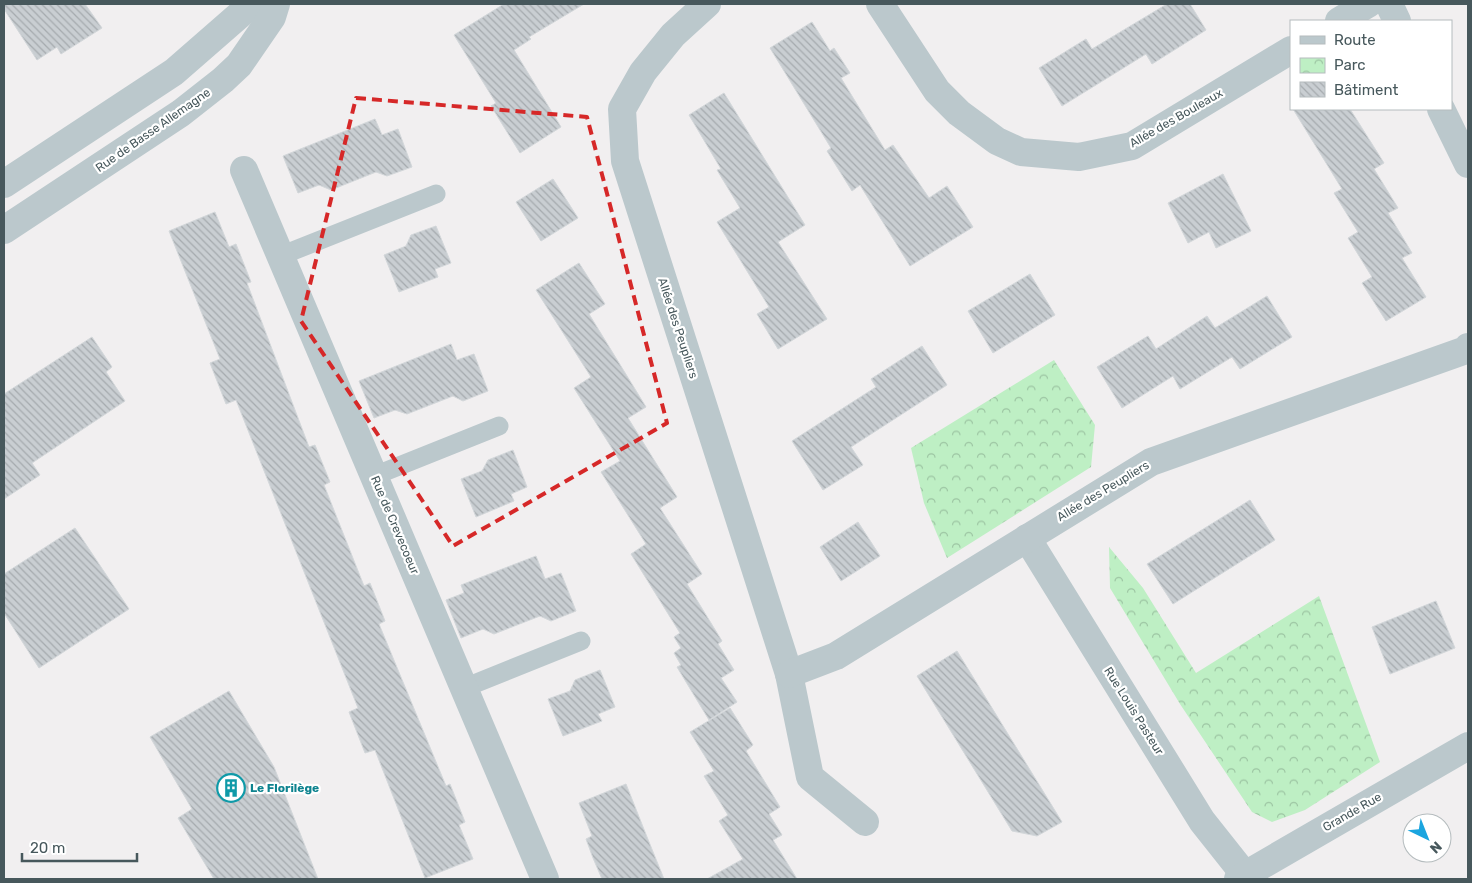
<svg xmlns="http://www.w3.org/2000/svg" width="1472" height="883" font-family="Rubik,sans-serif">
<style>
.park{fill:url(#park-crowns)}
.building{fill:url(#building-back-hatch);stroke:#d3d7da}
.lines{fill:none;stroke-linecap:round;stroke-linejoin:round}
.service{stroke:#bbc8cc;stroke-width:19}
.minor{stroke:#bbc8cc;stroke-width:28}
.tertiary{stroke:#bbc8cc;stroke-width:28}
.marked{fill:none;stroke:#d62828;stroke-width:4;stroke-dasharray:10 6;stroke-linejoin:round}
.labels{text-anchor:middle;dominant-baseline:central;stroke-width:4.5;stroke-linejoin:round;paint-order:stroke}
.street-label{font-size:12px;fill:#47585c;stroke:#fff}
.culture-label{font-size:12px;font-weight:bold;fill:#0d838f;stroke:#fff;text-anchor:start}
</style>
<defs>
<pattern id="park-crowns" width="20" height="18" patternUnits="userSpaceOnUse" patternTransform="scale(1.25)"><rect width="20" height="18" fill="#beefc4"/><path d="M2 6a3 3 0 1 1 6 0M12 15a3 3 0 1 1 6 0" fill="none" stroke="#9cc4a2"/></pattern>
<pattern id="building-back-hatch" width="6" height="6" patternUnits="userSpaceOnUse" patternTransform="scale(1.25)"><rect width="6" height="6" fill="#c9ced2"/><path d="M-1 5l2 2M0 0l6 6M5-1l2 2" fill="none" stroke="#a5aaae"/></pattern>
</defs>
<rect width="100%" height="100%" fill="#f1eff0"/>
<g class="park">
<path d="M1054 360 1095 425 1091 467 947 558 924 503 911 448Z"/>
<path d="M1109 547 1143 588 1196 673 1319 596 1380 762 1305 810 1272 822 1252 812 1180 704 1110 588Z"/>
</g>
<g class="building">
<path d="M4 4H85L102 28 61 54 57 47 37 60 4 9Z"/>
<path d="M504 4H584L529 37 531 39 514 50 561 127 520 153 491 106 496 103 454 35Z"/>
<path d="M1167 4H1190L1206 30 1152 64 1146 54 1062 106 1039 68 1086 39 1092 49Z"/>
<path d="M812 22 830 51 834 48 850 73 841 78 885 150 893 145 929 198 947 186 973 227 910 266 860 185 852 191 827 151 831 148 770 48Z"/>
<path d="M724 93 805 225 778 242 827 319 778 349 757 314 769 307 717 222 740 208 717 170 721 169 689 115Z"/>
<path d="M1293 109H1350L1384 163 1374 169 1398 208 1388 213 1412 253 1402 258 1426 297 1386 321 1362 283 1372 277 1348 238 1358 232 1334 193 1342 189Z"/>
<path d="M375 119 382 135 398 129 412 167 387 176 376 172 331 190 319 185 298 193 283 156Z"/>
<path d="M1223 174 1251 231 1216 248 1209 232 1188 243 1168 203Z"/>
<path d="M553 179 578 218 541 241 516 202Z"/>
<path d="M215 212 229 247 236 244 251 282 247 283 309 447 315 445 330 482 324 485 364 586 370 583 385 621 379 624 446 786 450 784 465 822 459 825 473 859 425 878 375 750 365 753 349 712 358 708 236 400 226 404 210 363 220 359 169 231Z"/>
<path d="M436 226 451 263 435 269 438 277 399 292 384 255 406 246 411 235Z"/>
<path d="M579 263 605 304 589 314 646 407 628 418 677 497 660 508 702 574 687 584 722 641 718 644 734 670 721 678 737 702 709 720 677 667 681 665 674 653 681 648 674 637 680 633 631 554 646 544 601 472 620 461 574 388 591 377 536 290Z"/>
<path d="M1030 274 1055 315 993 353 968 311Z"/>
<path d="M1267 296 1292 337 1240 369 1232 357 1180 389 1173 376 1122 408 1097 367 1148 336 1156 349 1207 316 1215 328Z"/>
<path d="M92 337 112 367 106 372 125 401 32 463 40 475 4 499V394Z"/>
<path d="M451 344 457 360 474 354 488 391 463 401 453 396 407 414 395 410 374 418 359 381Z"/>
<path d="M922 346 947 385 851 447 863 465 823 490 792 441 876 387 871 379Z"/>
<path d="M513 450 527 487 511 494 514 501 476 517 461 479 482 471 488 460Z"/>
<path d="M1250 500 1275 540 1173 604 1147 564Z"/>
<path d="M858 522 880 556 841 581 820 547Z"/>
<path d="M75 528 129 609 39 668 4 613V574Z"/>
<path d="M536 556 545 579 561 573 576 611 551 621 540 616 494 634 483 629 461 638 446 600 464 593 461 585Z"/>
<path d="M1436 601 1455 648 1390 674 1372 627Z"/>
<path d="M957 651 1062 822 1037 836 1012 831 917 676Z"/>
<path d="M600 670 615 707 598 714 602 721 563 736 548 699 570 691 575 680Z"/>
<path d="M229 691 274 767 318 879H214L178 818 192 809 150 737Z"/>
<path d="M730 708 753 745 746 751 780 807 769 814 782 835 773 840 797 879H707L743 859 719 821 728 815 704 776 714 771 690 732Z"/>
<path d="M626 784 647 837 664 879H602L593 858 586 839 592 836 579 803Z"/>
</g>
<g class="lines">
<g class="service">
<path d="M280 256 436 194"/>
<path d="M374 476 499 426"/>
<path d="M464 688 581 641"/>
</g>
<g class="minor">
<path d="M707 4 673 35 643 72 622 109 625 161 789 674 810 777 865 822"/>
<path d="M880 4 937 91 959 113 997 141 1021 152 1079 157 1132 146 1291 50"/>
<path d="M1389 4 1397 21"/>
<path d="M1339 21 1368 4"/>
<path d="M1441 109 1468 164"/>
<path d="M244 170 545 879"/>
<path d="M4 184 174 72 252 4"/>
<path d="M4 230 181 113 223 80 239 65 272 17 276 4"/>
<path d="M1027 538 1202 821 1248 879"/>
<path d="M789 674 836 656 1151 462 1466 350 1468 347"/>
</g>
<path class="tertiary" d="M1238 879 1468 746"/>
</g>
<path class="marked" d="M356 98 587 117 667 423 453 546 301 321Z"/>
<defs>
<symbol id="building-ring" viewBox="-11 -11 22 22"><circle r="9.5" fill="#fff" stroke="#0f9aa8" stroke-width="1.5"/><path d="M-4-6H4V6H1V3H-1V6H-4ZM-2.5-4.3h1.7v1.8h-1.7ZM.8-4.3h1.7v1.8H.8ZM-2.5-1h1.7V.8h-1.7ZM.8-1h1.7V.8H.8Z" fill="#0f9aa8"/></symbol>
</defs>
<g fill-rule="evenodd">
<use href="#building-ring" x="215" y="772" width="32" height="32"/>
</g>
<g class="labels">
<g class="street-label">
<text transform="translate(1176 118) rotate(-30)">Allée des Bouleaux</text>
<text transform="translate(153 130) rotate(-35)">Rue de Basse Allemagne</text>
<text transform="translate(678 328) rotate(72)">Allée des Peupliers</text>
<text transform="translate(1103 491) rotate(-31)">Allée des Peupliers</text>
<text transform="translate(395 525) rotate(67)">Rue de Crevecoeur</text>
<text transform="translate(1134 711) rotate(58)">Rue Louis Pasteur</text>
<text transform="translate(1352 812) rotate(-30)">Grande Rue</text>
</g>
<g class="culture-label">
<text x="250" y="788">Le Florilège</text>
</g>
</g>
<rect width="1472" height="883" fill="none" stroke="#47585c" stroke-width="10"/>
<rect x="1290" y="20" width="162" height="90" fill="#ffffff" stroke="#b5bcbe"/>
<rect x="1300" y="36" width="25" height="8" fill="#bbc8cc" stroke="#b5bcbe"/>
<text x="1334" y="45" font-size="15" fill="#47585c">Route</text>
<rect x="1300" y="58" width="25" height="15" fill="url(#park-crowns)" stroke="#b5bcbe"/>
<text x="1334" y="70" font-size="15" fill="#47585c">Parc</text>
<rect x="1300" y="82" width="25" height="15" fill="url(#building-back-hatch)" stroke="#b5bcbe"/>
<text x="1334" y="95" font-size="15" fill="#47585c">Bâtiment</text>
<g transform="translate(1427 838) rotate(137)"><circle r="24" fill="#ffffff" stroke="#b5bcbe"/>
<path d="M0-4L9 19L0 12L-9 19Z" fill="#1ba5df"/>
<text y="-8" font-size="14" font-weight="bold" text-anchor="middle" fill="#47585c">N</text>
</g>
<path d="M22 853v8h115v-8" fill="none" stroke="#47585c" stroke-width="2.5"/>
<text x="30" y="853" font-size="15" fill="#47585c" stroke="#ffffff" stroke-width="4" paint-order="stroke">20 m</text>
</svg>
